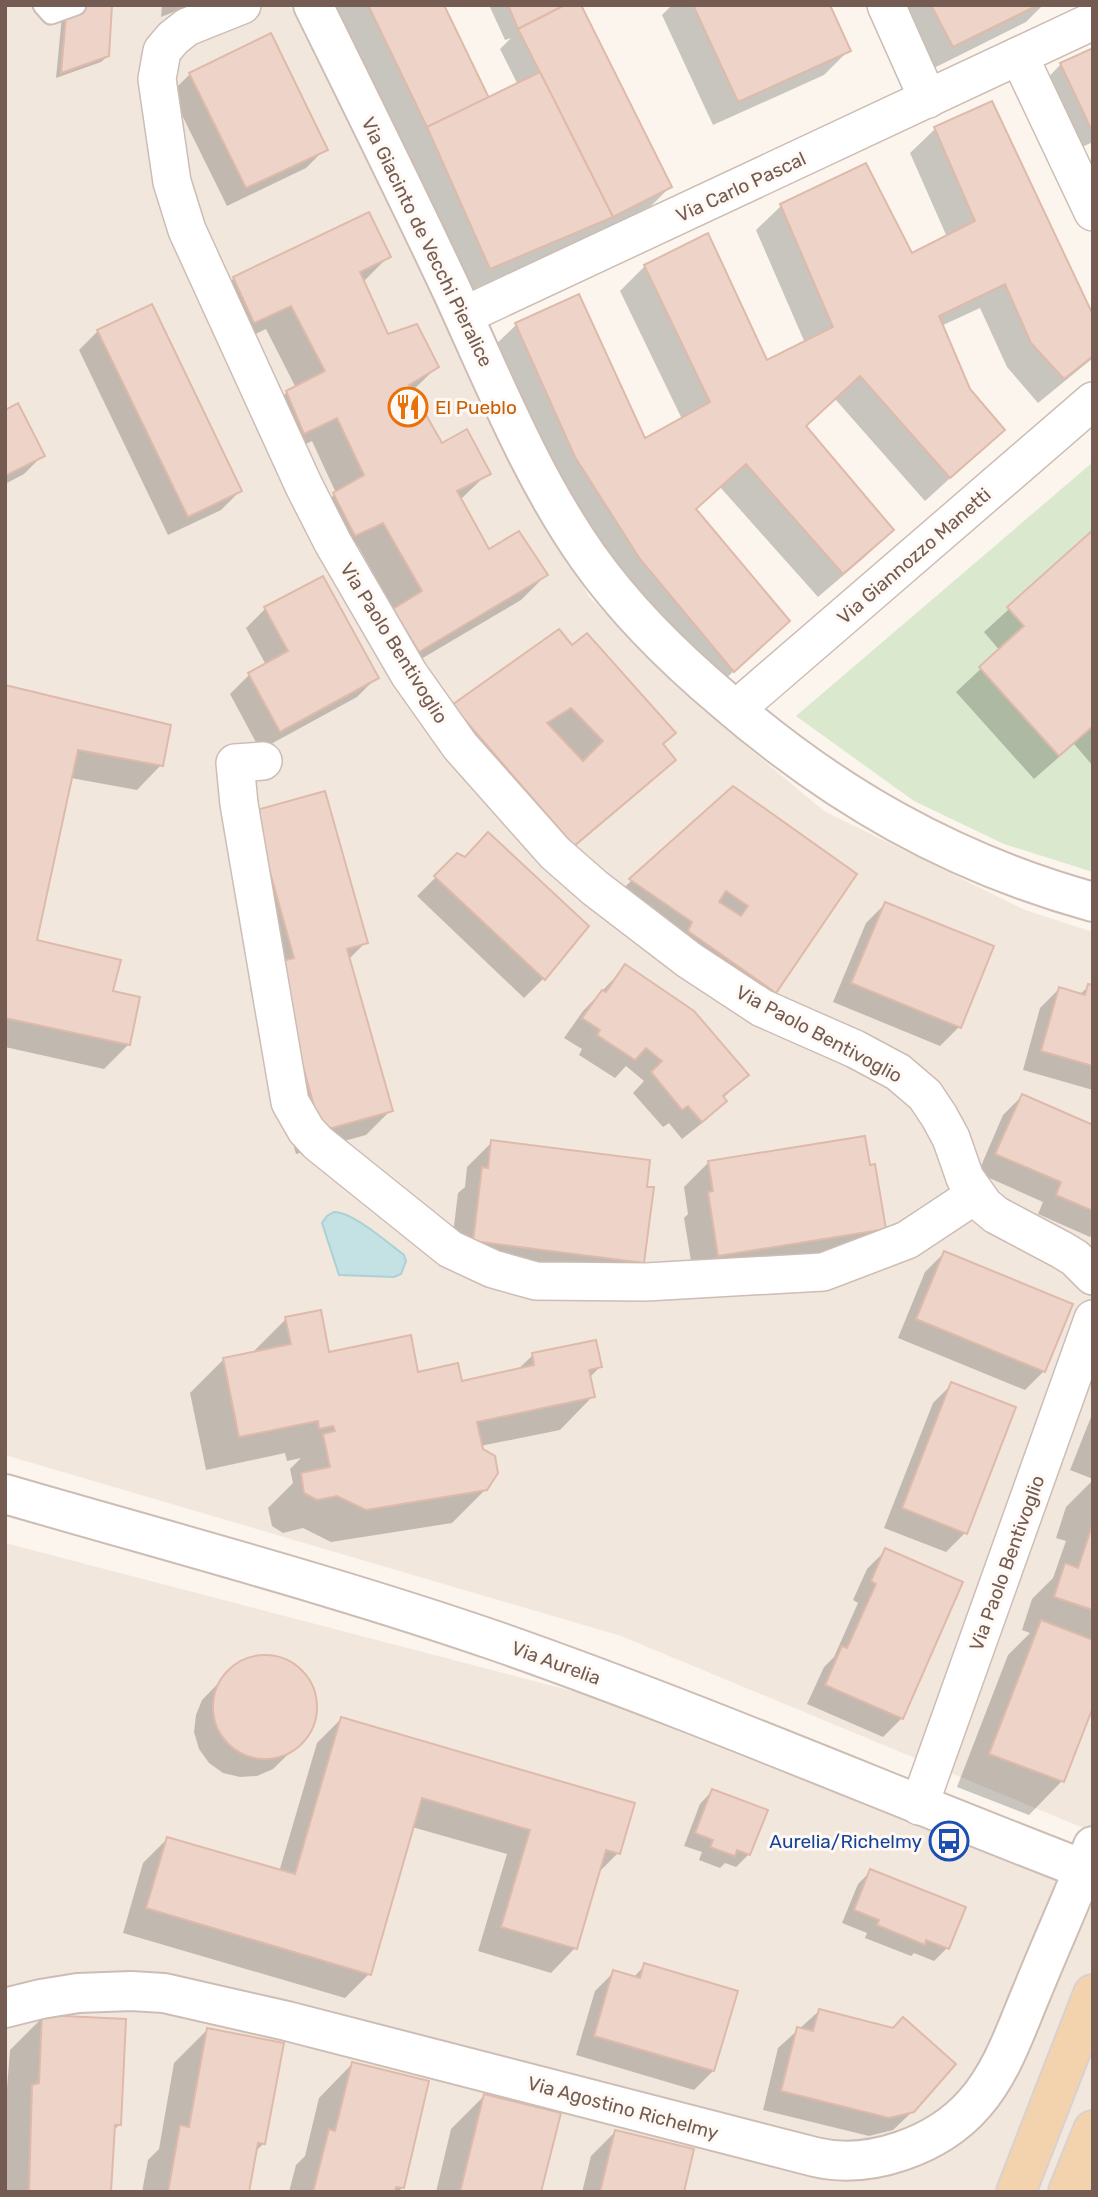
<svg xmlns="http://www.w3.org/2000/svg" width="1098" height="2197" font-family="Rubik,sans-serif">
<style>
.residential{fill:#f2e7dd}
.green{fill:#dae8cd}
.water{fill:#c4e1e3;stroke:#abd1d4;stroke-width:2}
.shadow{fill:#0003}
.building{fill:#eed4c8;stroke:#dfbaaa;stroke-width:2;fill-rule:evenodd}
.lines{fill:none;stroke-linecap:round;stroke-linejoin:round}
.service-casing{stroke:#cdbdb4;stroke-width:23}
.minor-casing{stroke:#cdbdb4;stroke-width:40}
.tertiary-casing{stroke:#cdbdb4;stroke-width:42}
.primary-casing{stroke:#d8d1cf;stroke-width:42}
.service{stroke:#fff;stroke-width:19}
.minor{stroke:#fff;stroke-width:37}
.tertiary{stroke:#fff;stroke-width:38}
.primary{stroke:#f2d3ae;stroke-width:38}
.labels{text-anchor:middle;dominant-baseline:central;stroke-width:6;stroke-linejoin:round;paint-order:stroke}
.street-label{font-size:19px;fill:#755c52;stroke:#fef9f4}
.food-label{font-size:19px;fill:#c56008;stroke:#fef9f4;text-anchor:start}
.transit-label{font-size:19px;fill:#164399;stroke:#fef9f4;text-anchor:end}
</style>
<rect width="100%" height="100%" fill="#fbf5ee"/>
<g class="residential">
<path d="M5 5H289L589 597 703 710 824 811 1025 910 1093 932V1832L621 1636 5 1455Z"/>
<path d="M5 1543 580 1693 1043 1874 1093 1890V2192H5Z"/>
</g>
<path class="green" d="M1093 462V530L1007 606 1024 626 979 667 1059 756 1093 726V872L1004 844 914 801 796 716Z"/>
<path class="water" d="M334 1212C353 1212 388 1243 404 1255L406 1261 401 1274 394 1277 339 1275 322 1223 327 1216Z"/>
<g class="shadow">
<path d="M63 5 108 56 101 62 56 78Z"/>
<path d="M162 5H191L161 17Z"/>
<path d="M319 5H442L488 100 518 85 500 49 511 38 505 40 489 5H579L670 187 651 206 592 236 586 242 465 293Z"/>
<path d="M672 5H828L849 50 824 75 713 125 662 15Z"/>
<path d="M894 5H1043L1026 22 928 71Z"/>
<path d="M1093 50V142L1067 154 1037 89 1061 64Z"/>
<path d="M190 74 325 149 306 168 227 206 171 93Z"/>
<path d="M935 129 1093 318V358L1038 403 1007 367 980 308 941 326 969 389 1003 430 925 501 835 399 805 427 892 530 867 555 818 597 720 487 694 510 788 621 708 695 615 583 491 349 516 325 644 440 682 419 620 291 645 266 766 363 805 343 756 230 781 206 912 255 947 237 910 153Z"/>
<path d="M388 257 364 281 387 336 437 367 412 391 441 446 488 473 460 500 489 552 546 575 521 600 394 675 370 635 394 610 358 546 330 559 310 519 336 493 312 441 279 457 263 417 287 392 296 388 266 329 230 346 209 303 234 278Z"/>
<path d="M98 331 240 491 221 510 168 535 79 350Z"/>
<path d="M5 412 43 455 24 474 5 484Z"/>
<path d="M1093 532V766L1074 744 1034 779 956 692 1000 651 984 632Z"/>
<path d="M322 578 376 678 357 697 260 750 230 694 249 675 266 665 246 628 265 609Z"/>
<path d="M571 647 674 733 662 745 674 760 649 784 548 869 429 731Z"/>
<path d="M5 687 161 765 137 790 71 778 35 941 111 992 128 1045 104 1069 5 1047Z"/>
<path d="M733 788 775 992 750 1016 606 904Z"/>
<path d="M254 812 366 942 348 960 391 1110 366 1135 296 1154 250 989 267 972Z"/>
<path d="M458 855 587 927 543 979 524 998 417 896Z"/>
<path d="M885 904 959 1027 940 1046 833 1002 866 923Z"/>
<path d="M625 967 747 1075 723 1098 725 1101 706 1120 682 1139 669 1123 663 1127 633 1093 644 1081 626 1066 615 1078 579 1055 582 1049 564 1038 583 1011Z"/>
<path d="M1089 986 1093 987V1090L1023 1070 1040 1008 1059 989 1079 995Z"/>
<path d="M1022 1096 1093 1127V1234L1090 1237 1038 1214 1043 1202 978 1173 1003 1115Z"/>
<path d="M492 1142 645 1188 643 1262 618 1287 449 1266 458 1193 465 1187 467 1167Z"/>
<path d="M708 1163 884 1228 859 1253 694 1279 684 1218 688 1214 684 1187Z"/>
<path d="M944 1253 1044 1371 1025 1390 898 1338 925 1272Z"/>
<path d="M286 1319 328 1354 461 1383 516 1371 533 1355 600 1367 589 1378 593 1396 560 1430 480 1446 486 1489 452 1523 331 1542 303 1528 283 1533 272 1526 268 1508 293 1483 290 1469 301 1458 287 1461 285 1453 206 1470 190 1393 223 1360 253 1352Z"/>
<path d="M952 1384 965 1533 946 1552 884 1528 933 1403Z"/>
<path d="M1093 1412V1479L1070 1470Z"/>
<path d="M1093 1480V1702L1062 1781 1029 1815 957 1787 1008 1655 1030 1633 1022 1630 1032 1599 1053 1578 1066 1541 1056 1538 1066 1507Z"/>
<path d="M886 1550 902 1718 883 1737 807 1704 824 1667 834 1657 858 1603 853 1600 867 1569Z"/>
<path d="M265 1657 281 1659 295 1667 306 1678 313 1693 315 1709 312 1724 305 1738 273 1769 257 1776 240 1777 223 1773 209 1763 199 1749 194 1732 196 1715 202 1700 234 1667 249 1659Z"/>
<path d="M341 1719 618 1853 597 1874 575 1948 551 1973 478 1951 507 1854 412 1827 369 1974 345 1998 123 1933 143 1863 167 1839 279 1872 317 1743Z"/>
<path d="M712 1791 749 1854 736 1867 725 1863 720 1868 699 1860 702 1852 684 1846 700 1804Z"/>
<path d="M871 1871 963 1908 947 1948 934 1961 914 1953 911 1956 865 1938 867 1933 842 1923 858 1884Z"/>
<path d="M645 1965 713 2071 694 2090 576 2055 595 1991 614 1972 633 1978Z"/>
<path d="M819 2011 913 2111 893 2130 869 2136 763 2110 778 2048Z"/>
<path d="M43 2017 119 2125 113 2131 109 2192H5V2114L10 2050Z"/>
<path d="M207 2030 264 2143 254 2153 247 2192H142L148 2160 159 2149 174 2063Z"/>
<path d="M352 2064 402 2188 398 2192H289L296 2165 305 2156 319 2098Z"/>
<path d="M484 2096 539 2192H436L451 2129Z"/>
<path d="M616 2131 682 2192H582L591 2156Z"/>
</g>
<g class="building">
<path d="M67 5H112L109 56 61 73Z"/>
<path d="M368 5H444L489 98 427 127Z"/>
<path d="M508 5H565L518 29Z"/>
<path d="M565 5H581L672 187 613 217 518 29Z"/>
<path d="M693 5H830L851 51 738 102Z"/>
<path d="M931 5H1038L953 47Z"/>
<path d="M271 33 328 150 246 188 189 73Z"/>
<path d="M1093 48V130L1092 131 1060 63Z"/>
<path d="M540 72 613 217 490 269 427 127Z"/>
<path d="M992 101 1093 315V356L1064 379 1031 343 1005 284 939 316 970 389 1005 430 950 478 860 376 806 426 894 530 843 574 746 464 696 509 790 621 734 672 640 559 575 457 515 323 579 294 645 438 710 402 644 265 708 233 767 360 833 327 780 204 866 163 912 253 975 221 934 127Z"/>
<path d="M369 212 391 257 360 272 388 334 417 324 439 367 409 385 442 443 467 429 491 474 457 491 489 549 519 531 548 575 419 652 393 609 422 591 383 523 355 536 333 493 364 475 337 418 304 434 286 391 325 371 291 306 254 323 233 277Z"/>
<path d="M152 304 242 491 188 517 97 330Z"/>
<path d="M18 403 45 456 5 476V410Z"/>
<path d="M1093 530V726L1059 756 979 667 1024 626 1007 607Z"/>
<path d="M323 576 379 678 280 732 248 673 288 651 264 607Z"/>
<path d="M559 629 572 645 587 633 676 733 663 744 676 760 574 846 452 705ZM571 708 603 741 583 761 547 723Z"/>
<path d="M5 685 171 725 163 766 78 750 37 940 121 960 113 991 140 997 130 1045 5 1018Z"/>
<path d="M733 786 857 874 776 993 688 931 692 922 629 879ZM726 891 748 906 741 916 719 902Z"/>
<path d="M325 791 368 943 347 949 393 1111 321 1131 274 963 294 958 253 811Z"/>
<path d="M488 832 589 926 545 980 434 876 457 853 465 857Z"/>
<path d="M885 902 994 946 961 1028 851 983Z"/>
<path d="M625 964 694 1011 749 1075 723 1096 727 1101 702 1122 688 1106 682 1110 651 1072 662 1061 646 1048 635 1060 597 1035 600 1030 582 1018 602 990 606 992Z"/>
<path d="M1088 984 1093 985V1066L1041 1051 1059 987 1085 995Z"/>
<path d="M1022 1094 1093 1125V1211L1056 1195 1061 1182 995 1154Z"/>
<path d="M865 1136 870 1165 875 1164 886 1229 718 1256 708 1192 713 1191 708 1161Z"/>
<path d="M491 1140 650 1160 647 1187H654L644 1263 473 1241 482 1167 488 1168Z"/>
<path d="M944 1251 1073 1304 1045 1372 916 1319Z"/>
<path d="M321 1310 329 1352 411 1335 418 1372 458 1363 462 1381 534 1365 532 1353 596 1340 602 1367 589 1370 595 1397 477 1422 483 1449 495 1456 498 1473 487 1490 366 1510 337 1496 317 1500 304 1493 301 1473 330 1467 323 1434 335 1431 333 1426 319 1429 318 1421 239 1437 223 1358 291 1344 285 1317Z"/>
<path d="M951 1382 1016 1407 967 1534 902 1508Z"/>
<path d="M1093 1523V1610L1054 1597 1065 1563 1078 1568Z"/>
<path d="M885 1548 963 1582 903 1719 825 1685 842 1646 847 1648 876 1584 871 1581Z"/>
<path d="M1041 1620 1093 1640V1707L1064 1782 989 1754Z"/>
<circle cx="265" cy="1707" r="52"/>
<path d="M341 1717 635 1803 620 1854 606 1850 577 1949 501 1927 530 1830 422 1798 371 1975 146 1908 167 1837 295 1874Z"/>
<path d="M712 1789 768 1810 750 1855 737 1850 735 1856 710 1847 713 1840 695 1833Z"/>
<path d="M870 1869 966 1907 949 1949 926 1940 925 1945 877 1925 879 1920 854 1910Z"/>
<path d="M644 1963 738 1991 714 2071 594 2036 613 1970 640 1978Z"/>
<path d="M819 2009 893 2028 903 2017 956 2064 914 2112 889 2118 781 2091 797 2027 813 2031Z"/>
<path d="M42 2015 126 2019 121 2125H115L111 2192H29L32 2085 39 2083Z"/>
<path d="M207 2028 284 2043 265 2144 258 2143 249 2192H168L180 2125 189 2127Z"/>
<path d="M352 2062 429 2081 404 2188 396 2187 395 2192H313L329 2129 335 2131Z"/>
<path d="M484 2094 561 2113 541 2192H460Z"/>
<path d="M615 2130 694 2149 684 2192H600Z"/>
</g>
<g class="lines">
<defs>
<path id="service" d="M43 5 51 14 76 5"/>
<g id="minor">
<path d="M242 5 187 27 173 38 162 51 157 79 172 182 187 230 304 486 333 543 409 674 460 746 555 853 595 888 689 960 762 1008 855 1049 898 1072 925 1095 939 1116 951 1138 965 1178 984 1205 996 1215 1062 1250 1075 1258 1093 1276"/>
<path d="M886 5 928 99"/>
<path d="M1019 56 1093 212"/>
<path d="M463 316 1093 21"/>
<path d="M735 710 1093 401"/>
<path d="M263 761 235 763 239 804 290 1102 306 1130 318 1143 450 1249 493 1269 536 1281 646 1282 823 1272 907 1240 975 1195"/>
<path d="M919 1806 1093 1319"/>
</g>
<g id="tertiary">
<path d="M313 5C360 100 407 195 452 291 493 380 531 476 588 557 626 611 674 658 725 701 835 796 952 863 1093 902"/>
<path d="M5 1494C170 1542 337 1586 499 1642 699 1712 895 1797 1093 1873"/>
<path d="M5 2008 41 1999 78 1993 131 1991 164 1993 287 2021 815 2157C869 2170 938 2146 975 2103 1002 2072 1015 2032 1031 1994 1051 1945 1073 1896 1093 1846"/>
</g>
<g id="primary">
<path d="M1016 2192 1093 1994"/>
<path d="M1068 2192 1093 2130"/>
</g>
</defs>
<use href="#service" class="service-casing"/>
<use href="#minor" class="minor-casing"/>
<use href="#tertiary" class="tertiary-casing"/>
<use href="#primary" class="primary-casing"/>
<use href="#service" class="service"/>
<use href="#minor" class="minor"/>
<use href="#tertiary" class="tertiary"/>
<use href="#primary" class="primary"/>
</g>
<defs>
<symbol id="restaurant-ring" viewBox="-11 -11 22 22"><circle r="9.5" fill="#fef9f4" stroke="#e8710a" stroke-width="1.5"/><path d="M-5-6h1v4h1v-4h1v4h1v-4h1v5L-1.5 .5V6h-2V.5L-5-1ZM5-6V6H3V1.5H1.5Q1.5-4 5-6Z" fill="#e8710a"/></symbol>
<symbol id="bus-ring" viewBox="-11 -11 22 22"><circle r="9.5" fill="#fef9f4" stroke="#1a4fb4" stroke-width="1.5"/><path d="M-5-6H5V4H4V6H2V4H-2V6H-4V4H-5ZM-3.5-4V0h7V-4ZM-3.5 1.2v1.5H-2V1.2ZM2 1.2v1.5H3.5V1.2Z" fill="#1a4fb4"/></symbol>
</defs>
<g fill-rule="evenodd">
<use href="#restaurant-ring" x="386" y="385" width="44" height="44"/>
<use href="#bus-ring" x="927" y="1819" width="44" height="44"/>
</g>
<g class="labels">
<g class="street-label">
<text transform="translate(741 187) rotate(-25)">Via Carlo Pascal</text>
<text transform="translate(427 242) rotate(64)">Via Giacinto de Vecchi Pieralice</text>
<text transform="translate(914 556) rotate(-41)">Via Giannozzo Manetti</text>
<text transform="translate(394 643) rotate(58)">Via Paolo Bentivoglio</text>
<text transform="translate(819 1034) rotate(28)">Via Paolo Bentivoglio</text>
<text transform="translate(1007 1563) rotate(-70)">Via Paolo Bentivoglio</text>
<text transform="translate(556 1663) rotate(20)">Via Aurelia</text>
<text transform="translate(623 2108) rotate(15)">Via Agostino Richelmy</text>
</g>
<g class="food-label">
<text x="435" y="407">El Pueblo</text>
</g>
<g class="transit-label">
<text x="922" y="1841">Aurelia/Richelmy</text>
</g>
</g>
<rect width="1098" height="2197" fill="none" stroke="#755c52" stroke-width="14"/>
</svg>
